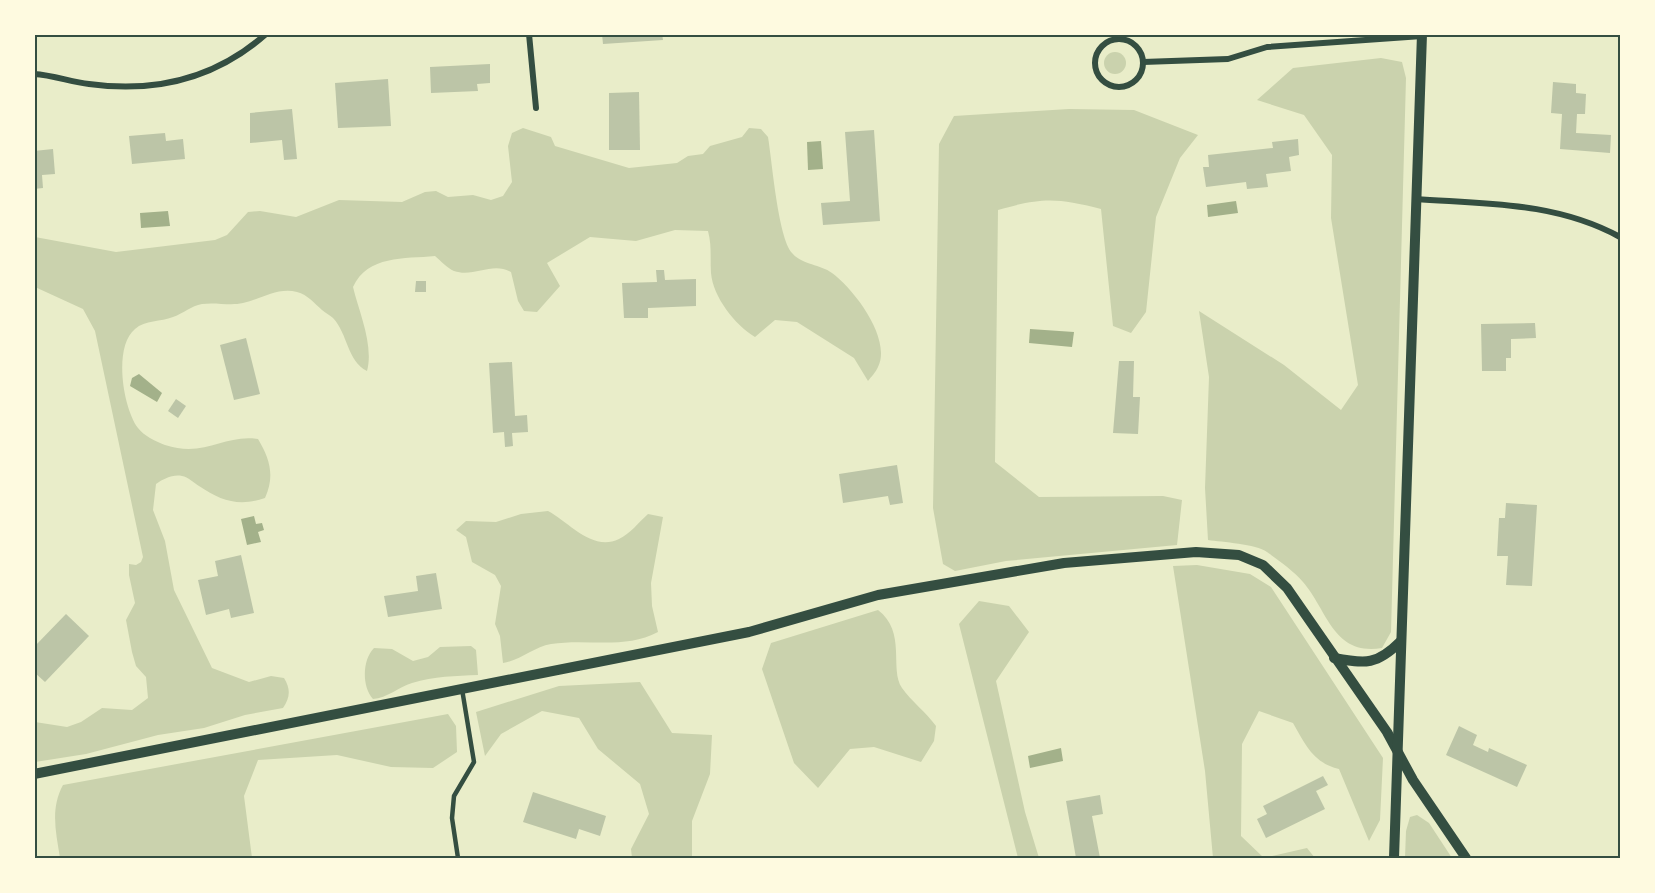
<svg xmlns="http://www.w3.org/2000/svg" width="1655" height="893" font-family="'Noto Sans',sans-serif">
<style>
.green{fill:#cad2ad}
.water{fill:#a3b18a}
.building{fill:#bcc5a7}
.lines{fill:none;stroke-linecap:round;stroke-linejoin:round}
.service{stroke:#344e41;stroke-width:4.5}
.minor{stroke:#344e41;stroke-width:6}
.tertiary{stroke:#344e41;stroke-width:10}
.neatline{fill:none;stroke:#344e41;stroke-width:2}
</style>
<rect width="100%" height="100%" fill="#e9edc9"/>
<g class="green">
<circle cx="1115" cy="63" r="11"/>
<path d="M1381 58 1402 62 1406 78 1391 632 1382 648C1333 656 1328 611 1303 582 1294 571 1278 560 1267 552 1256 544 1222 542 1208 540L1205 488 1209 377 1199 311 1284 365 1341 410 1358 385 1331 218 1332 155 1304 115 1257 100 1293 68Z"/>
<path d="M1069 109 1134 110 1198 135 1180 158 1156 217 1146 312 1131 333 1113 326 1101 209C1058 198 1042 197 998 210L995 462 1039 497 1163 496 1182 500 1177 545 1006 561 955 571 943 564 933 508 939 144 954 116Z"/>
<path d="M523 128 551 137 555 146 629 168 677 163 688 156 703 154 710 146 742 137 749 128 761 129 768 137C772 161 778 237 792 253 802 265 820 264 832 273 854 289 892 339 878 367 876 372 871 377 868 381L854 358 797 322 775 320 755 337C735 325 713 297 711 273 710 258 712 246 708 231L675 230 636 241 590 237 547 263 560 286 537 312 524 311 518 301 511 272C492 261 474 278 454 271 447 268 441 261 435 256 404 259 368 255 353 287 359 312 374 345 367 371 347 361 348 334 333 318 330 315 325 313 322 310 314 303 308 295 297 292 278 287 261 299 243 303 230 306 216 302 202 304 191 306 184 313 173 317 161 322 145 320 135 329 113 347 123 408 138 428 144 436 155 441 165 445 205 458 224 434 258 439 270 459 275 476 265 498 239 507 221 501 199 486 194 483 188 477 182 476 173 474 163 479 156 484L153 510 165 541 174 590 212 668 249 682 271 676 284 678C291 689 290 698 283 708L245 715 204 728 158 735 86 754 35 762V722L67 727 81 722 102 708 132 710 148 698 146 677 136 666 132 652 126 620 135 603 129 575V564L136 565 141 562 143 557 95 331 83 309 35 287V237L116 252 215 240 227 235 248 212 260 211 296 217 339 200 402 202 425 192 436 191 448 197 473 195 491 200 503 196 512 182 508 146 512 133Z"/>
<path d="M548 511C569 522 592 552 619 539 630 534 639 522 648 514L663 517 651 583 652 606 658 632C624 650 587 638 551 644 534 647 521 660 503 663L500 636 495 624 501 586 495 575 472 562 466 537 456 530 466 521 496 522 521 514Z"/>
<path d="M1197 565 1250 574 1271 587 1383 758 1380 820 1369 841 1339 769C1313 763 1305 744 1293 723L1259 711 1242 744 1241 836 1264 858 1307 848 1315 858H1213L1205 771 1173 566Z"/>
<path d="M979 601 1009 606 1029 632 996 681 1025 812 1039 858H1018L959 624Z"/>
<path d="M878 610C907 632 889 669 902 688 911 701 926 712 936 726L934 741 921 762 874 747 850 749 818 788 794 763 762 669 771 643Z"/>
<path d="M471 646 476 650 478 675C456 676 434 676 412 683 399 687 387 698 373 699 362 687 362 660 374 648L392 649 413 661 428 657 440 647Z"/>
<path d="M640 682 672 733 712 735 710 774 692 821V858H632L631 849 649 814 640 784 598 749 579 718 542 711 501 734 485 756 476 712 559 686Z"/>
<path d="M448 714 456 726 457 752 433 768 391 767 337 755 258 760 244 796 252 858H108L103 856 60 858C56 832 50 809 63 785Z"/>
<path d="M1417 815 1429 823 1452 858H1405L1406 831 1410 817Z"/>
</g>
<g class="water">
<path d="M821 141 823 169 808 170 807 142Z"/>
<path d="M1236 201 1238 213 1208 217 1207 205Z"/>
<path d="M168 211 170 226 141 228 140 213Z"/>
<path d="M1030 329 1074 332 1072 347 1029 343Z"/>
<path d="M139 374 162 393 157 402 130 386 132 378Z"/>
<path d="M254 516 256 524 262 523 264 530 258 532 261 542 247 545 241 519Z"/>
<path d="M1061 748 1063 761 1030 768 1028 756Z"/>
</g>
<g class="building">
<path d="M602 34H662L663 40 603 44Z"/>
<path d="M490 64V83L477 84 478 91 431 93 430 67Z"/>
<path d="M388 79 391 126 338 128 335 83Z"/>
<path d="M1553 82 1576 84V93L1586 94 1585 114H1577L1576 133 1611 135 1610 153 1560 149 1562 114 1551 113Z"/>
<path d="M639 92 640 150H609V93Z"/>
<path d="M292 109 297 159 284 160 282 140 250 143V113Z"/>
<path d="M874 130 880 221 823 225 821 203 850 201 845 132Z"/>
<path d="M165 133 166 141 183 139 185 159 132 164 129 136Z"/>
<path d="M1298 139 1299 155 1289 157 1291 171 1266 174 1268 187 1247 189 1246 182 1206 187 1203 167H1209L1208 155 1273 148 1272 142Z"/>
<path d="M53 149 55 174 42 175 43 188 34 189V151Z"/>
<path d="M656 270H664L665 280 696 279V306L648 308V318H624L622 283 657 282Z"/>
<path d="M416 281H426V292H415Z"/>
<path d="M1535 323 1536 338 1511 339V358H1506V371H1482L1481 324Z"/>
<path d="M246 338 260 394 234 400 220 345Z"/>
<path d="M1119 361H1134L1133 397H1140L1138 434 1113 433Z"/>
<path d="M512 362 515 416 527 415 528 432 512 433 513 446 505 447 504 432 493 433 489 363Z"/>
<path d="M176 399 186 406 178 418 168 411Z"/>
<path d="M897 465 903 503 890 505 888 496 843 503 839 474Z"/>
<path d="M1506 503 1537 505 1532 586 1506 585 1508 556H1497L1499 518H1505Z"/>
<path d="M241 555 254 613 231 618 229 609 206 615 198 580 218 576 215 561Z"/>
<path d="M436 573 442 609 388 617 384 596 418 591 416 576Z"/>
<path d="M66 614 89 636 45 682 34 672V647Z"/>
<path d="M1459 726 1477 735 1473 745 1488 752 1489 748 1527 765 1517 787 1446 755Z"/>
<path d="M1323 776 1328 785 1316 791 1325 809 1266 838 1257 819 1267 814 1263 806Z"/>
<path d="M533 792 606 816 600 836 579 829 576 839 523 822Z"/>
<path d="M1100 795 1103 814 1092 816 1100 858H1076L1066 801Z"/>
</g>
<g class="lines">
<path class="service" d="M458 858 452 818 454 796 474 762 462 689"/>
<g class="minor">
<path d="M529 34 536 108"/>
<circle cx="1119" cy="63" r="24"/>
<path d="M1143 62 1228 59 1267 47 1422 36"/>
<path d="M34 74C53 75 71 82 89 84 155 93 215 79 266 34"/>
<path d="M1416 199C1487 204 1556 202 1620 237"/>
</g>
<g class="tertiary">
<path d="M1334 658C1366 664 1377 665 1401 641"/>
<path d="M34 774 749 632 878 595 1064 563 1196 552 1239 555 1263 565 1287 588 1387 732 1413 780 1466 858"/>
<path d="M1394 858 1422 34"/>
</g>
</g>
<rect width="1655" height="893" fill="none" stroke="#fefae0" stroke-width="72"/>
<rect x="36" y="36" width="1583" height="821" class="neatline"/>
</svg>
